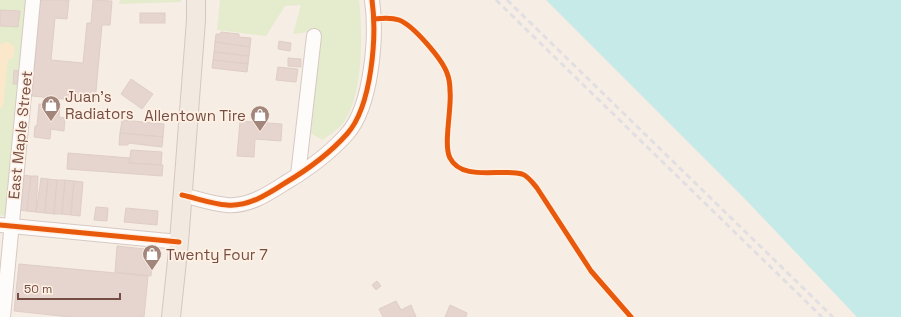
<svg xmlns="http://www.w3.org/2000/svg" width="901" height="317" font-family="'Space Grotesk',sans-serif">
<style>
.green{fill:#e4eccd}
.sand{fill:#fbe8ca}
.water{fill:#c5eae7}
.building{fill:#e5d5ce;stroke:#dfcec6}
.lines{fill:none;stroke-linecap:round;stroke-linejoin:round}
.minor-casing{stroke:#d7c9c2;stroke-width:16}
.major-casing{stroke:#d5c7c2;stroke-width:20}
.minor{stroke:#fefcfb;stroke-width:14}
.major{stroke:#f2eae1;stroke-width:18}
.rail{stroke:#e2dfe3;stroke-width:3;stroke-dasharray:6 4;stroke-linecap:butt}
.cycleway-casing{stroke:#fff0e4;stroke-width:8}
.cycleway{stroke:#e8590c;stroke-width:5}
.labels{text-anchor:middle;dominant-baseline:central;stroke-width:3.5;stroke-linejoin:round;paint-order:stroke}
.poi-label{font-size:15px;fill:#754d43;stroke:#fff0e4;text-anchor:start}
.street-label{font-size:15px;fill:#754d43;stroke:#fff0e4}
</style>
<rect width="100%" height="100%" fill="#f6ede4"/>
<g class="green">
<path d="M0 0H29L7 214 5 216 0 215Z"/>
<path d="M120 0H181V2L119 4Z"/>
<path d="M220 0H359C363 33 363 95 344 122 339 129 329 135 323 140L310 133 312 123 319 31 293 34 301 5 285 6 266 36 217 30Z"/>
</g>
<path class="sand" d="M7 42 14 46 15 50 13 58 8 60 3 107 0 109V44Z"/>
<path class="water" d="M546 0H901V317H857L748 202Z"/>
<g class="building">
<path d="M40 0H69L67 19 55 18 51 60 83 63 87 23H91L93 0 112 1 110 25H102L95 102 32 96Z"/>
<path d="M0 10 20 11 18 27 0 26Z"/>
<rect x="140" y="13" width="25" height="10"/>
<path d="M221 32 239 34V37L251 38 250 47 215 42 216 34H220Z"/>
<path d="M279 41 291 43 290 51 278 49Z"/>
<path d="M215 42 250 47 249 56 214 52Z"/>
<path d="M214 52 249 56 248 64 213 60Z"/>
<path d="M288 58 301 59V67L288 66Z"/>
<path d="M213 60 248 64 247 72 212 68Z"/>
<path d="M278 67 298 69 296 82 276 80Z"/>
<path d="M14 70 19 71 17 84H13Z"/>
<path d="M131 79 153 94 142 109 121 94Z"/>
<path d="M39 104 60 106 59 117 65 118 64 131 51 129 50 139 34 137 35 126H37Z"/>
<path d="M122 120 164 124 163 137 120 133Z"/>
<path d="M240 121 282 124 281 141 255 139 254 157 237 156Z"/>
<path d="M120 133 163 137 162 147 128 143V145H119Z"/>
<path d="M131 150 162 152 161 165 129 163Z"/>
<path d="M68 153 130 158 129 163 163 165 162 176 67 169Z"/>
<path d="M22 175 31 176 27 211 19 210Z"/>
<path d="M31 176H38L36 212 27 211Z"/>
<path d="M41 178 48 179 45 213 36 212Z"/>
<path d="M48 179 57 180 54 214 45 213Z"/>
<path d="M57 180H65L62 214H54Z"/>
<path d="M65 180 74 181 71 215 62 214Z"/>
<path d="M74 181 83 182 80 216 71 215Z"/>
<path d="M96 207 108 208 107 221 94 220Z"/>
<path d="M126 208 158 211 157 225 124 222Z"/>
<path d="M117 246 154 250 151 276 115 272Z"/>
<path d="M19 264 148 276 144 317H70L14 311Z"/>
<path d="M377 281 381 286 376 290 372 285Z"/>
<path d="M396 301 401 310 411 305 416 317H383L379 309Z"/>
<path d="M450 305 467 313 466 317H445Z"/>
</g>
<g class="lines">
<defs>
<g id="minor">
<path d="M298 175 314 36"/>
<path d="M182 195C196 198 212 204 227 205 248 207 268 194 285 183 307 170 330 153 347 134 372 106 377 36 372 0"/>
<path d="M0 225 179 242"/>
<path d="M3 317 33 0"/>
</g>
<path id="major" d="M171 317 179 242 196 20V0"/>
</defs>
<use href="#minor" class="minor-casing"/>
<use href="#major" class="major-casing"/>
<use href="#minor" class="minor"/>
<use href="#major" class="major"/>
<g class="rail">
<path d="M496 0 822 317"/>
<path d="M507 0 833 317"/>
</g>
<defs>
<g id="cycleway">
<path d="M374 19C382 18 391 17 399 20 413 25 442 59 447 73 449 78 450 86 450 91 452 108 443 145 450 158 462 182 502 168 522 174 528 176 533 183 537 188L591 271 631 317"/>
<path d="M182 195C196 198 212 204 227 205 248 207 268 194 285 183 307 170 330 153 347 134 372 106 377 36 372 0"/>
<path d="M0 225 179 242"/>
</g>
</defs>
<use href="#cycleway" class="cycleway-casing"/>
<use href="#cycleway" class="cycleway"/>
</g>
<defs>
<symbol id="shop-pin" viewBox="-11 -11 22 30"><path d="M0 17L-7.5 6A9.5 9.5 0 1 1 7.5 6Z" fill="#a2857b" stroke="#fff0e4"/><path d="M-5-2.5h2.3a2.7 3.5 0 0 1 5.4 0H5L5.5 6h-11ZM-1.5-2.5h3a1.5 2.3 0 0 0-3 0Z" fill="#fff"/></symbol>
</defs>
<g fill-rule="evenodd">
<use href="#shop-pin" x="40" y="94" width="22" height="30"/>
<use href="#shop-pin" x="249" y="104" width="22" height="30"/>
<use href="#shop-pin" x="141" y="243" width="22" height="30"/>
</g>
<g class="labels">
<g class="poi-label">
<text x="65" y="96">Juan's<tspan x="65" dy="17">Radiators</tspan></text>
<text x="246" y="115" text-anchor="end">Allentown Tire</text>
<text x="166" y="254">Twenty Four 7</text>
</g>
<g class="street-label">
<text transform="translate(20 135) rotate(-84)">East Maple Street</text>
</g>
</g>
<path d="M18 293v6h102v-6" fill="none" stroke="#754d43" stroke-width="2"/>
<text x="24" y="293" font-size="12" fill="#754d43" stroke="#fff0e4" stroke-width="3" paint-order="stroke">50 m</text>
</svg>
